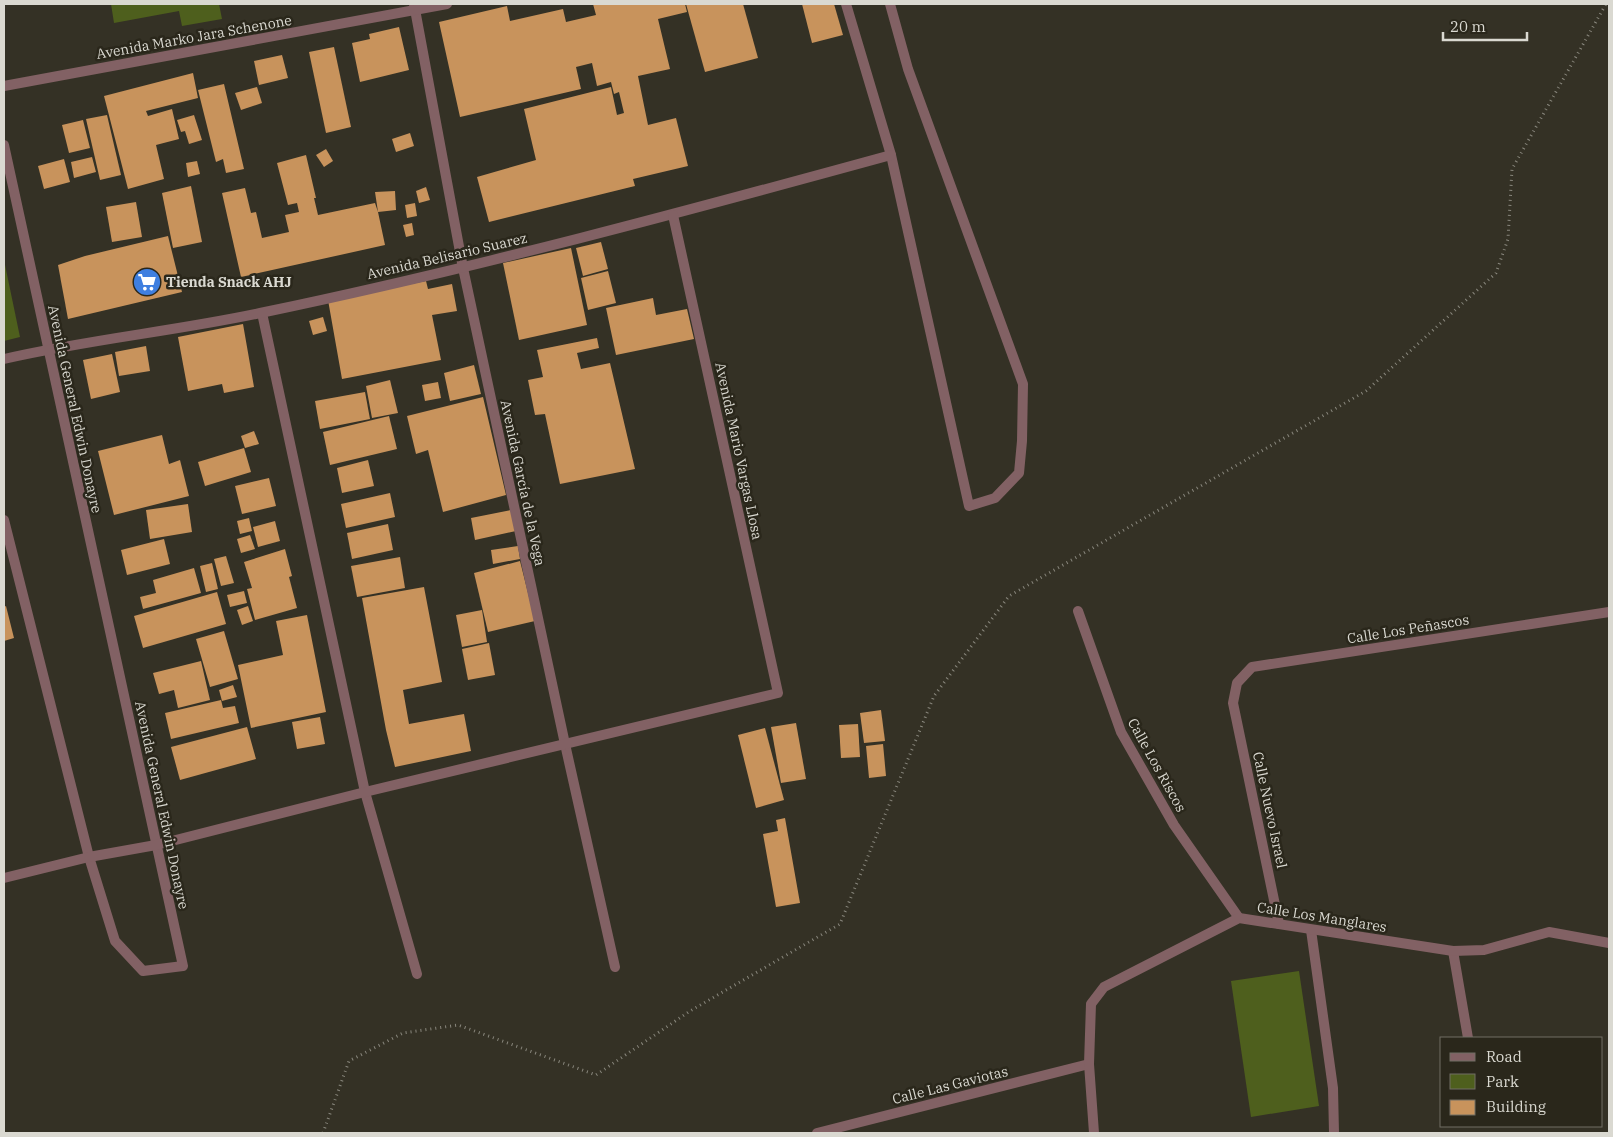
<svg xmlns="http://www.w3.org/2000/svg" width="1613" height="1137" font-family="'IBM Plex Serif',serif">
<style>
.green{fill:#4e5f1d}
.building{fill:#c8935c}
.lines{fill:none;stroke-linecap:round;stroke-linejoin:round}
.path{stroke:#89877d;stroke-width:3;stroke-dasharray:1 4;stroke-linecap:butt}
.street{stroke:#826164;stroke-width:10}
.labels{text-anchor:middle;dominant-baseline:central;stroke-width:5;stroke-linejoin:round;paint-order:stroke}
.street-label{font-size:14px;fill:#dad9d1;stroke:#2a271b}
.poi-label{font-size:14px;font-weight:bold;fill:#dad9d1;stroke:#2a271b;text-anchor:start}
</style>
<rect width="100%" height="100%" fill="#343125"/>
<g class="green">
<path d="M111 4H219L222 19 182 26 179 11 114 23Z"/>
<path d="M4 260 20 337 4 341Z"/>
<path d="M1299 971 1319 1106 1251 1117 1231 981Z"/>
</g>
<g class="building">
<path d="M593 4H685L687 12 658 19 670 69 638 76 648 125 676 118 688 166 633 179 635 186 489 222 477 177 536 160 524 109 611 87 617 115 624 113 619 92 614 94 611 82 597 86 592 63 576 67 581 89 460 117 439 22 507 6 510 21 563 9 566 22 596 15Z"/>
<path d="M686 4H743L758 58 705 72Z"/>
<path d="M802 4H834L843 35 812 43Z"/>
<path d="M399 27 409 70 360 82 352 43 370 39 369 34Z"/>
<path d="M334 47 351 127 326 133 309 52Z"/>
<path d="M282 55 288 78 259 85 254 61Z"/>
<path d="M193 73 198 98 146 111 148 116 172 109 179 139 156 145 164 179 128 189 104 96Z"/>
<path d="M224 84 244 169 226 173 223 159 216 162 198 90Z"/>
<path d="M257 87 262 103 241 110 235 93Z"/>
<path d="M107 115 121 175 100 180 86 119Z"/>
<path d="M194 115 202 140 189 144 185 131 181 132 177 120Z"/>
<path d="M83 120 90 148 69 153 62 125Z"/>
<path d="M410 133 414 146 396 152 392 139Z"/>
<path d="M326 149 333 161 324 167 316 155Z"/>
<path d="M306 155 316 198H314L318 215 375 203 378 212 375 192 395 191 396 210 378 212 385 245 241 277 222 193 245 188 251 213 256 212 262 238 289 232 285 215 299 212 297 203 288 205 277 163Z"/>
<path d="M92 157 96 172 74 178 71 162Z"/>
<path d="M64 159 70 182 44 189 38 166Z"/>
<path d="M197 161 200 174 188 177 186 163Z"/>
<path d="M191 186 202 242 173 248 162 193Z"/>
<path d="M426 187 430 200 419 203 416 191Z"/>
<path d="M136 202 142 237 112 242 106 207Z"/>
<path d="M415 203 417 216 407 218 405 205Z"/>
<path d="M412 223 414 235 406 237 403 225Z"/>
<path d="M168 236 182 292 68 319 58 265 85 256Z"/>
<path d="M601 242 608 269 583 276 576 248Z"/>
<path d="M571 248 587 325 519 340 503 263Z"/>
<path d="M608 271 616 303 588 310 581 278Z"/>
<path d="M426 281 428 289 452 284 457 311 432 315 441 360 342 379 328 300Z"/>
<path d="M653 298 656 315 687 309 694 339 616 355 606 308Z"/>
<path d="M323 317 327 331 313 335 309 321Z"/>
<path d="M243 324 254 387 224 393 222 384 188 391 178 337Z"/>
<path d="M597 338 599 348 577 353 581 369 610 363 635 469 560 484 545 414 535 415 528 380 543 377 537 350Z"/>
<path d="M146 346 150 371 119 376 115 352Z"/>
<path d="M112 354 120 392 91 399 83 360Z"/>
<path d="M474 365 481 394 450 401 444 373Z"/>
<path d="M390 380 398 413 372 418 366 386Z"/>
<path d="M438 382 441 398 425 401 422 385Z"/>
<path d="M365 392 370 419 320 429 315 401Z"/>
<path d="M483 397 506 495 443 512 428 450 416 454 407 416Z"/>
<path d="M389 416 397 449 330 465 323 432Z"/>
<path d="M254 431 259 444 245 448 241 436Z"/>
<path d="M162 435 169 464 180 460 189 496 114 515 98 451Z"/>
<path d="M244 448 251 472 205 486 198 462Z"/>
<path d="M368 460 374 486 342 493 337 468Z"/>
<path d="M269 478 276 506 242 514 235 486Z"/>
<path d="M390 493 395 517 346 528 341 504Z"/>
<path d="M188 504 192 532 150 539 146 510Z"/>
<path d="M511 510 516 531 475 540 471 518Z"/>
<path d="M249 518 252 531 240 534 237 521Z"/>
<path d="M275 521 280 541 258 547 253 527Z"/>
<path d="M388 524 393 550 352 559 347 533Z"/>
<path d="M250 535 255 549 241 553 237 539Z"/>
<path d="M164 539 170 564 127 575 121 550Z"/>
<path d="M518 546 520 559 493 564 491 550Z"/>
<path d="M285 549 292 576 289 577 297 608 255 620 247 589 252 588 244 562Z"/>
<path d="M226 556 234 583 221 586 214 559Z"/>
<path d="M400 557 405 588 357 597 351 566Z"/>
<path d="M520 561 535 621 488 632 474 573Z"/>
<path d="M212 563 218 589 206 592 200 566Z"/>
<path d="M194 568 201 593 143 609 140 597 156 593 153 580Z"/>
<path d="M424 587 442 682 403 690 409 724 464 714 471 751 395 767 386 730 362 598Z"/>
<path d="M244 591 247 603 230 607 227 595Z"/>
<path d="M217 592 226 624 143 648 134 616Z"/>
<path d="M6 606 14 638 4 641V607Z"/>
<path d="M248 606 253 621 242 625 237 610Z"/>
<path d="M482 610 487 642 462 647 456 615Z"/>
<path d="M307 615 326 712 251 728 238 665 283 655 276 621Z"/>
<path d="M224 631 238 679 210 687 196 639Z"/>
<path d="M489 643 495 675 468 680 462 649Z"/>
<path d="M201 661 210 700 178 708 174 690 159 694 153 673Z"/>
<path d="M233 685 237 697 222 701 219 690Z"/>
<path d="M221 700 223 708 235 706 239 723 171 739 165 713Z"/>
<path d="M881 710 885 741 864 743 860 713Z"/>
<path d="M320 717 325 744 297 749 292 722Z"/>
<path d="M796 723 806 779 781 783 771 727Z"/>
<path d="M858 724 860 757 841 758 839 725Z"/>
<path d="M247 727 256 759 180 780 171 747Z"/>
<path d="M765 728 784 800 756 808 738 735Z"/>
<path d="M883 744 886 776 869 778 866 746Z"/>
<path d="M785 818 800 903 776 907 763 834 778 831 776 820Z"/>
</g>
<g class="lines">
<path class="path" d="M323 1133 349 1061 403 1033 458 1025 596 1075 690 1011 840 924 934 696 1009 596 1366 391 1496 273 1508 239 1512 169 1606 4"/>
<g class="street">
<path d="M414 4 463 268 565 744 615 967"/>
<path d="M846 4 891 155 969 506 995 498 1019 473 1022 441 1023 384 908 69 890 4"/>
<path d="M4 86 447 4"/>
<path d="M4 145 183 966 143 971 115 941 89 857 4 520"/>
<path d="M262 313 365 792 417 974"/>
<path d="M4 359C90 339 178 331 265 312 476 268 683 212 891 155"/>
<path d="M1078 611 1121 732 1174 825 1239 918"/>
<path d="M4 878 89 857 156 845 365 792 778 693 673 215"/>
<path d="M1279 924 1233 703 1237 683 1252 667 1609 612"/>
<path d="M1311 930 1333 1088 1334 1133"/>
<path d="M1453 951 1468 1038"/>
<path d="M817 1133 1089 1064"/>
<path d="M1094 1133 1089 1064 1091 1004 1104 987 1239 918 1453 951 1484 950 1549 932 1609 943"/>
</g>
</g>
<defs>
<symbol id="supermarket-disc" viewBox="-11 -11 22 22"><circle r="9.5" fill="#3f7fe0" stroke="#2a271b"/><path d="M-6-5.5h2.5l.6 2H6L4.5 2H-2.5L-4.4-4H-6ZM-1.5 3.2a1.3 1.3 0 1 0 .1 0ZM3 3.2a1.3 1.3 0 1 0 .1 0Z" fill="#fff"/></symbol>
</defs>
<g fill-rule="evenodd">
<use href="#supermarket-disc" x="131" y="266" width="32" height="32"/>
</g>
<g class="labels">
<g class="street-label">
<text transform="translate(194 37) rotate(-10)">Avenida Marko Jara Schenone</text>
<text transform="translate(447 256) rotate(-13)">Avenida Belisario Suarez</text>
<text transform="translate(75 409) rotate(78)">Avenida General Edwin Donayre</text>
<text transform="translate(739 451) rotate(78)">Avenida Mario Vargas Llosa</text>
<text transform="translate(523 483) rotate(78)">Avenida García de la Vega</text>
<text transform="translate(1408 629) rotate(-9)">Calle Los Peñascos</text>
<text transform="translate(1157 765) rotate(61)">Calle Los Riscos</text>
<text transform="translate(162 805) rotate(78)">Avenida General Edwin Donayre</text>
<text transform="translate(1270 810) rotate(78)">Calle Nuevo Israel</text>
<text transform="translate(1322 917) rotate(9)">Calle Los Manglares</text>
<text transform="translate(950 1085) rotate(-14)">Calle Las Gaviotas</text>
</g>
<g class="poi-label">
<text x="166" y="282">Tienda Snack AHJ</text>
</g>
</g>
<rect width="1613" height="1137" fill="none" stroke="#dad9d1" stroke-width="10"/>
<rect x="1440" y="1037" width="162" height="90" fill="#2a271b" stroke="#706e64"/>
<rect x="1450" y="1053" width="25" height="8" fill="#826164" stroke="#706e64"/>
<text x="1486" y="1062" font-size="15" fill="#dad9d1">Road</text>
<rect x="1450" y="1074" width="25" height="15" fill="#4e5f1d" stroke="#706e64"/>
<text x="1486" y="1087" font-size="15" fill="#dad9d1">Park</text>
<rect x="1450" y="1100" width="25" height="15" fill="#c8935c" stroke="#706e64"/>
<text x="1486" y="1112" font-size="15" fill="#dad9d1">Building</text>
<path d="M1443 32v8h84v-8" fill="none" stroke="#dad9d1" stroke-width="2.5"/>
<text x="1450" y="32" font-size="15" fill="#dad9d1" stroke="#2a271b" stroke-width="4" paint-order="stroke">20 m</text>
</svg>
